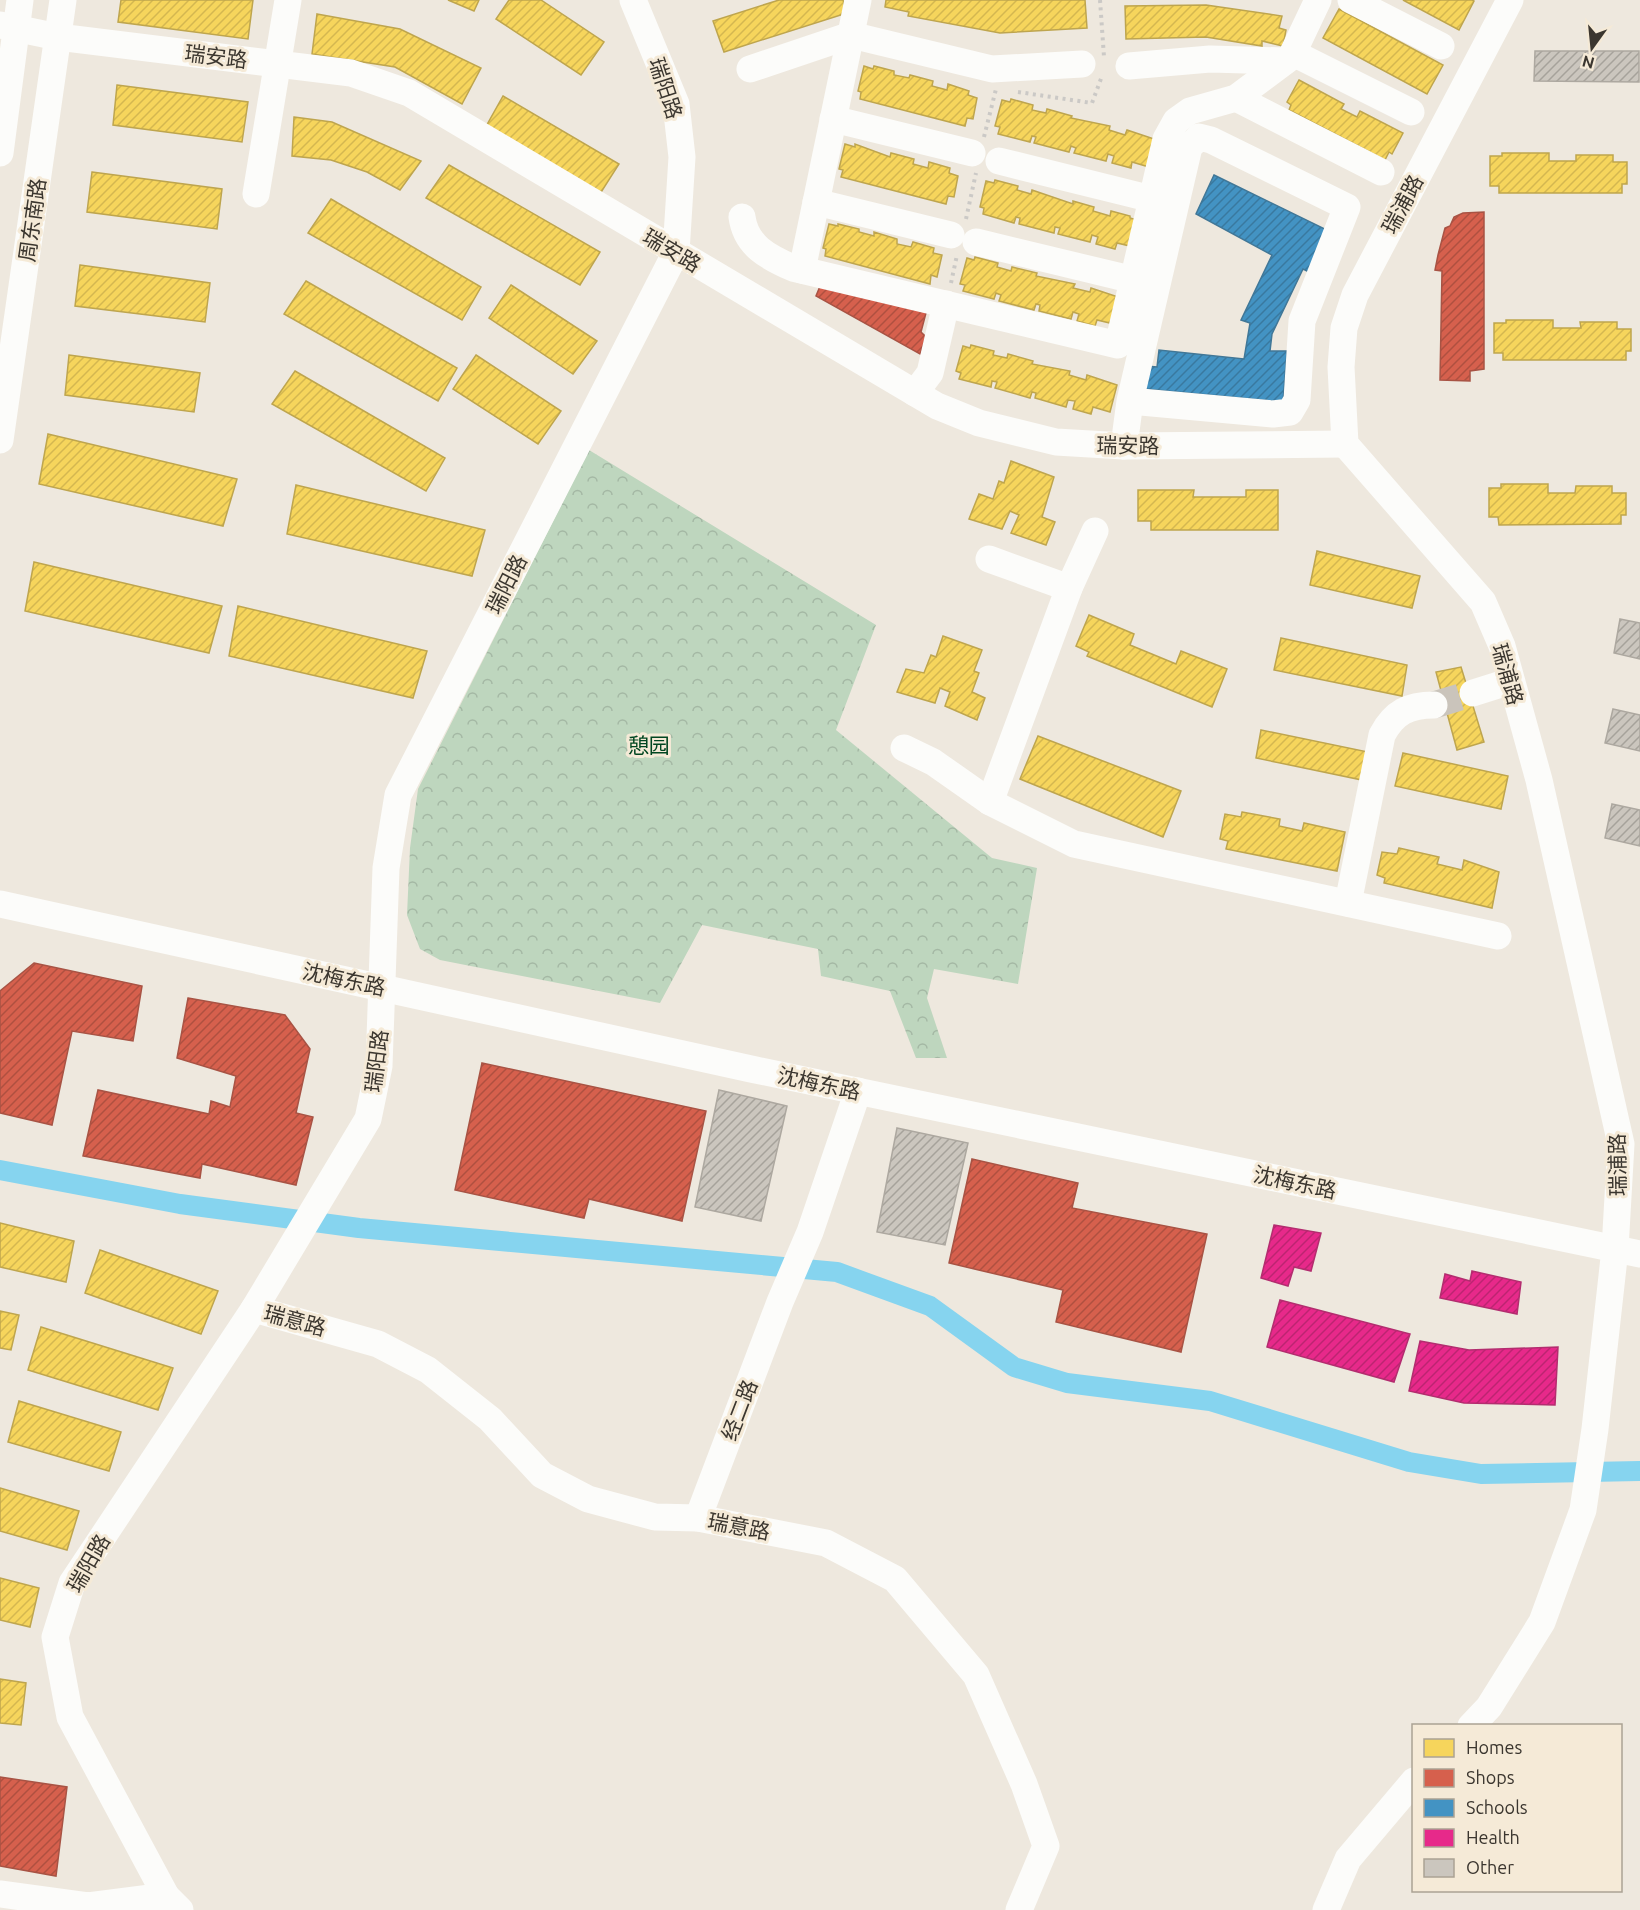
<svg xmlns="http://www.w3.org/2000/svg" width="1640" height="1910" font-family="Ubuntu,'Noto Sans SC',sans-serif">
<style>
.park{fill:url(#park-crowns)}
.homes{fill:url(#homes-hatch);stroke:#bea54e;stroke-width:1.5}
.shops{fill:url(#shops-hatch);stroke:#a85344;stroke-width:1.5}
.schools{fill:url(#schools-hatch);stroke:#417797;stroke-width:1.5}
.health{fill:url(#health-hatch);stroke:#b32d6f;stroke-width:1.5}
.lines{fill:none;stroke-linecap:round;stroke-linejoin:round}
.canal{stroke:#86d4ef;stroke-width:20}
.building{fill:url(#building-hatch);stroke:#ada8a0;stroke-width:1.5}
.minor-tunnel{stroke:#cac4bb;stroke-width:27;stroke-dasharray:27 14;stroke-linecap:butt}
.path{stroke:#cbc9c6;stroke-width:4;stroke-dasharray:3 4.5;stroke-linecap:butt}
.minor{stroke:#fcfcfa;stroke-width:27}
.labels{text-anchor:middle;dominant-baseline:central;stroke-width:6;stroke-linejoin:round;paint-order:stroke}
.street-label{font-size:21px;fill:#3b362f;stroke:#f5ead7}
.park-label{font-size:21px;fill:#014621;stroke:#f5ead7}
</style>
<defs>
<pattern id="park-crowns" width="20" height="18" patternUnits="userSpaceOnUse" patternTransform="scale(1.5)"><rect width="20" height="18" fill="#bed6be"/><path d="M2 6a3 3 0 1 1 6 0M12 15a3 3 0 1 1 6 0" fill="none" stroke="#a4b8a4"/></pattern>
<pattern id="homes-hatch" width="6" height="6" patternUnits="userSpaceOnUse" patternTransform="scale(1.5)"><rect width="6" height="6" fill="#f6d55c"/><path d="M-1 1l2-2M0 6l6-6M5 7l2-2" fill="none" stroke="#d4b750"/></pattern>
<pattern id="shops-hatch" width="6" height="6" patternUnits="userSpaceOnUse" patternTransform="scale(1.5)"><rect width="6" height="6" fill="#d6604d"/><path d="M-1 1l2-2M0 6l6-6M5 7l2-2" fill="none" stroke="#af5040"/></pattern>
<pattern id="schools-hatch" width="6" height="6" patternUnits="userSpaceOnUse" patternTransform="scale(1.5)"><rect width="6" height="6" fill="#4393c3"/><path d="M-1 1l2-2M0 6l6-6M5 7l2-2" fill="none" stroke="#39799f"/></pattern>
<pattern id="health-hatch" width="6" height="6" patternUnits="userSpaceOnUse" patternTransform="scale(1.5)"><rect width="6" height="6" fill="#e7298a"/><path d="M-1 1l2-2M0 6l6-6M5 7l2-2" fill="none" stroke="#bc2471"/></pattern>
<pattern id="building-hatch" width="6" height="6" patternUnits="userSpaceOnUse" patternTransform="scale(1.5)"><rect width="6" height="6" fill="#cbc6be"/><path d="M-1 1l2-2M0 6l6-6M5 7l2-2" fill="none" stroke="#a6a29b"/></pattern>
</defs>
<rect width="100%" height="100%" fill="#eee8de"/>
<path class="park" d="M589 450 876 625 836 730 992 858 1037 868 1018 984 934 969 927 998 947 1058H916L890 991 821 976 818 949 702 925 660 1003 440 960 420 949 407 915 410 848 418 789Z"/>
<g class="homes">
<path d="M121 0H253L248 39 118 22Z"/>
<path d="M448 0H479L474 11Z"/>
<path d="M509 0H541L604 42 581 75 496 19Z"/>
<path d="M779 0H843L847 13 724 52 713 21Z"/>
<path d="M886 0H1085L1087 28 1000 33 908 16 909 12 885 7Z"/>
<path d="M1403 0H1472L1474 1 1459 30Z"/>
<path d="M1206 5 1282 16 1279 28 1286 30 1283 46 1262 41V46L1206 37 1126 39 1125 6Z"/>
<path d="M1339 9 1443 65 1427 94 1323 38Z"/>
<path d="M317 14 400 29 481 68 462 104 395 67 312 54Z"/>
<path d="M864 66 873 69 874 66 894 71V75L909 78 910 75 933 81 932 86 947 90 948 84 969 91 968 95 977 98 973 119 967 118 965 126 860 99 861 92 858 91Z"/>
<path d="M1299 80 1344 104 1341 109 1357 117 1360 111 1403 133 1392 154 1389 152 1385 160 1289 110 1291 105 1287 102Z"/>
<path d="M117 85 248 102 242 142 113 125Z"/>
<path d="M503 96 619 164 598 197 484 130Z"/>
<path d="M1011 99 1033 105 1032 110 1046 113 1047 109 1072 116 1071 118 1110 126 1109 130 1125 135 1127 130 1157 140 1149 167 1132 162 1131 168 1112 163 1114 156 1108 154 1106 161 1074 153 1076 148 1071 146 1069 152 1034 143 1036 137 1032 136 1030 142 998 134 1000 127 995 126 1002 100 1010 102Z"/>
<path d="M294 117 332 122 421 161 400 190 367 172 331 160 292 156Z"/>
<path d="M845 144 855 147V144L890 157 891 153 914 159 913 164 928 168 929 162 950 168 949 173 958 176 954 197 948 196 946 204 841 177 843 170 839 169Z"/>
<path d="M1502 153H1549V161H1576V155H1613V162H1627V184H1622V193H1499V186H1490V156H1502Z"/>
<path d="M449 165 600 252 580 285 426 198Z"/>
<path d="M92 172 222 189 217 229 87 212Z"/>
<path d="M995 180 1018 186 1017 190 1031 194 1032 190 1073 204V201L1094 207 1093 211 1110 216 1111 211 1130 216V218L1141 221 1134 247 1117 243 1115 249 1096 244 1098 237 1092 235 1090 242 1058 234 1060 228 1055 227 1054 233 1019 224 1020 218 1016 217 1014 223 983 214 984 208 980 207 986 181 994 183Z"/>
<path d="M331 199 481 287 462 320 308 233Z"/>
<path d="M829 224 838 226V224L859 229V232L874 236V232L897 239V244L911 247 913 242 934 248 933 253 942 255 937 277 931 275 930 284 825 256 826 249 823 248Z"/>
<path d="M975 257 998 263 997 267 1011 271 1012 267 1037 273 1036 276 1075 284 1073 288 1090 292 1091 288 1121 298 1114 324 1097 320 1095 326 1077 321 1079 314 1073 312 1071 319 1039 311 1040 305 1036 304 1034 310 999 301 1001 295 996 293 994 299 963 291 965 285 960 284 967 258 974 260Z"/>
<path d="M80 265 210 283 205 322 75 306Z"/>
<path d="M306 281 457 368 438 401 284 314Z"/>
<path d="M511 285 597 341 573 374 489 318Z"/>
<path d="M1506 320H1553V328H1581L1580 322H1617V329H1631V351H1626V360H1503V353H1494V323H1506Z"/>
<path d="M971 345 994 351 993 355 1007 358 1008 354 1033 361 1032 364 1070 371 1069 375 1086 380 1087 375 1117 385 1110 412 1093 407 1091 414 1073 409 1075 401 1068 400 1066 407 1035 398 1036 393 1032 392 1030 398 995 388 997 382 992 381 991 387 959 379 961 373 956 371 963 346 970 348Z"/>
<path d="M69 355 200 373 194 412 65 395Z"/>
<path d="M476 355 561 411 538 444 453 389Z"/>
<path d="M295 371 445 458 426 491 272 404Z"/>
<path d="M48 434 237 479 223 526 39 484Z"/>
<path d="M1011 461 1054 477 1042 517 1055 522 1046 545 1011 533 1019 515 1010 511 1002 529 969 519 979 494 993 499 999 481 1004 483Z"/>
<path d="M1501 484H1548V493H1575L1576 486H1612V493H1626V515H1621V524L1499 525 1498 517H1489V488H1501Z"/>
<path d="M296 485 485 530 472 576 287 534Z"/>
<path d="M1138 490H1194L1193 497H1246V490H1278V530H1151V521H1138Z"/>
<path d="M1317 551 1420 576 1412 608 1310 585Z"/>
<path d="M34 562 222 606 209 653 25 611Z"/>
<path d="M238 606 427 651 413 698 229 656Z"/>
<path d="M1089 615 1134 634 1130 645 1176 664 1181 651 1227 669 1212 707 1087 656 1089 652 1076 646Z"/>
<path d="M943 636 982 650 974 671 979 673 972 692 985 698 977 720 945 706 950 692 940 688 935 703 897 692 906 669 924 673 931 655 936 657Z"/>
<path d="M1281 638 1407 665 1402 696 1274 670Z"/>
<path d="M1461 667 1484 742 1457 750 1436 672Z"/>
<path d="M1261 730 1368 752 1362 780 1256 758Z"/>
<path d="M1038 736 1181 791 1163 837 1020 779Z"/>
<path d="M1403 753 1508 776 1501 809 1395 786Z"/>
<path d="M1242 812 1280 819 1279 826 1302 831 1304 823 1345 832 1337 871 1226 849 1228 841 1220 839 1225 814 1241 817Z"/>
<path d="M1399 848 1439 857 1437 864 1462 870 1464 860 1499 872 1492 908 1384 883 1385 878 1377 875 1382 852 1397 854Z"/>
<path d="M0 1223 74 1241 66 1282 0 1267Z"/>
<path d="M100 1250 218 1291 201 1334 85 1293Z"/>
<path d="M0 1311 19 1315 11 1350 0 1348Z"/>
<path d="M41 1327 173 1368 158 1410 28 1370Z"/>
<path d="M19 1401 121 1432 109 1471 8 1442Z"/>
<path d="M0 1488 79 1511 67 1550 0 1531Z"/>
<path d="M0 1578 39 1588 30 1627 0 1620Z"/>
<path d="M0 1679 26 1683 21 1725 0 1723Z"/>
</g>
<g class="shops">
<path d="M1484 212V369L1470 371V381L1440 380 1442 271 1435 270 1438 255 1445 228 1450 226 1454 217 1463 213Z"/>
<path d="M821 284 927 309 921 332 926 337 920 354 816 296Z"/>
<path d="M34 963 142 986 133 1041 72 1031 52 1125 0 1113V991Z"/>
<path d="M188 998 285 1015 310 1049 296 1113 313 1117 296 1185 202 1164 200 1178 83 1156 98 1090 209 1114 211 1101 230 1107 236 1076 177 1058Z"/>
<path d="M482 1063 706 1111 682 1221 589 1199 584 1218 455 1190Z"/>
<path d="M972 1159 1078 1183 1072 1208 1207 1234 1181 1352 1056 1322 1063 1290 949 1263Z"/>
<path d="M0 1777 67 1787 56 1876 0 1866Z"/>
</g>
<path class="schools" d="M1214 175 1331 232 1313 274 1303 269 1272 334 1270 351H1287L1283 402 1146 389 1147 366 1157 367 1159 350 1244 359 1250 323 1241 320 1272 255 1196 214Z"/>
<g class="health">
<path d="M1274 1225 1321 1233 1311 1271 1294 1267 1288 1286 1261 1278Z"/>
<path d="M1472 1271 1521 1282 1517 1314 1440 1298 1445 1274 1470 1281Z"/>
<path d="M1280 1300 1410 1334 1394 1382 1267 1347Z"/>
<path d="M1420 1341 1469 1350 1558 1347 1555 1405 1464 1403 1409 1391Z"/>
</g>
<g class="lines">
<path class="canal" d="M0 1170 180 1204 359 1228 837 1272 930 1306 1014 1367 1067 1383 1210 1401 1409 1462 1481 1474 1640 1471"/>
</g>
<g class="building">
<path d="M1535 51H1639V82L1534 81Z"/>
<path d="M1620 619 1640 623V659L1614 653Z"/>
<path d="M1613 709 1640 715V751L1605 743Z"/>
<path d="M1612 804 1640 810V846L1605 838Z"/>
<path d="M719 1090 787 1106 761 1221 695 1207Z"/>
<path d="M897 1128 968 1143 945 1245 877 1232Z"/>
</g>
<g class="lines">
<path class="minor-tunnel" d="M1434 705 1473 693"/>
<g class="path">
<path d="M1100 0 1104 57"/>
<path d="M1018 92 1092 103 1102 76"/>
<path d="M984 137 996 89"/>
<path d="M966 219 976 173"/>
<path d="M951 283 957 255"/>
</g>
<g class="minor">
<path d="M1351 0 1441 46"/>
<path d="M0 25 58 37 351 73 409 93 937 406 979 423 1056 442 1124 446 1345 444"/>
<path d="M1293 53 1411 112"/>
<path d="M1129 66 1210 59 1285 61"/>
<path d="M750 69 851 35 992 69 1082 64"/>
<path d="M1236 98 1381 172"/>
<path d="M833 119 972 153"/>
<path d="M0 153 20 0"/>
<path d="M999 161 1152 199"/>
<path d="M256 194 288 0"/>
<path d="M816 202 951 235"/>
<path d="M742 217C746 246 768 257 793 268L1118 345 1166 139 1176 121 1190 111 1236 98 1291 57 1318 0"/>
<path d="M976 242 1134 280"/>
<path d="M802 270 858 0"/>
<path d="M915 393 930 373 946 304"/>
<path d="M0 440 63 0"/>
<path d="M1124 446 1130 401 1189 147 1199 137 1211 140 1347 207 1302 321 1297 400 1290 412 1273 414 1130 401"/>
<path d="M1095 531 1069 588 990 802 1074 844 1498 936"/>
<path d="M989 559 1069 588"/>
<path d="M1473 693 1511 681"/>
<path d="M904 748 933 762 990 802"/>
<path d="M1348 903 1382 735C1394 712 1409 705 1434 705"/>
<path d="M0 904 751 1069 1640 1254"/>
<path d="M254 1309 378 1344 428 1370 490 1419 542 1475 588 1499 655 1517 698 1518 826 1543 895 1579 976 1675 1024 1784 1046 1846 1019 1910"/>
<path d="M698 1518 780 1302 810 1232 858 1091"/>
<path d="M1471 1726 1489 1707 1542 1622 1583 1510 1595 1429 1615 1249 1621 1144 1539 780 1502 646 1483 602 1345 444 1341 367 1344 328 1355 295 1510 0"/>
<path d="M0 1894 88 1906 166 1896"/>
<path d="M180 1910 166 1896 70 1717 55 1637 72 1583 254 1309 368 1119 379 1066 386 868 398 795 676 252 682 157 676 104 633 0"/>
<path d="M1326 1910 1348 1859 1414 1781"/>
</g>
</g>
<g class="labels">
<g class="street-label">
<text transform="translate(216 56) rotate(7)">瑞安路</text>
<text transform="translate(666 88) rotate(72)">瑞阳路</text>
<text transform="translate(1402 204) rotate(-62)">瑞浦路</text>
<text transform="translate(32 220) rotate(-82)">周东南路</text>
<text transform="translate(672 250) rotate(31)">瑞安路</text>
<text transform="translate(1128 445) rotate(1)">瑞安路</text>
<text transform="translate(506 584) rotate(-63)">瑞阳路</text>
<text transform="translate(1508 674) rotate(74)">瑞浦路</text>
<text transform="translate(344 979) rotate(12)">沈梅东路</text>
<text transform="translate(376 1061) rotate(-83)">瑞阳路</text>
<text transform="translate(819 1083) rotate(12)">沈梅东路</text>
<text transform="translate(1617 1165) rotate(-91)">瑞浦路</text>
<text transform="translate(1295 1182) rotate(12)">沈梅东路</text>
<text transform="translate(295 1320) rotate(15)">瑞意路</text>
<text transform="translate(739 1410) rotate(-69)">经二路</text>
<text transform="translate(739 1526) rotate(11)">瑞意路</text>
<text transform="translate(88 1563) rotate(-60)">瑞阳路</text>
</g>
<g class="park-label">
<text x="649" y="745">憩园</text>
</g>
</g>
<rect x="1412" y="1724" width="210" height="168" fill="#f5ead7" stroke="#aba294" stroke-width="1.5"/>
<rect x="1424" y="1739" width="30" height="18" fill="#f6d55c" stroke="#aba294" stroke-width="1.5"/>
<text x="1466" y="1754" font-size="18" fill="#3b362f">Homes</text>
<rect x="1424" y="1769" width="30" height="18" fill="#d6604d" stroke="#aba294" stroke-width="1.5"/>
<text x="1466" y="1784" font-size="18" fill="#3b362f">Shops</text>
<rect x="1424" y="1799" width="30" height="18" fill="#4393c3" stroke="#aba294" stroke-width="1.5"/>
<text x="1466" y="1814" font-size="18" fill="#3b362f">Schools</text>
<rect x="1424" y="1829" width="30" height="18" fill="#e7298a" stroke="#aba294" stroke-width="1.5"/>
<text x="1466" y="1844" font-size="18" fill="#3b362f">Health</text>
<rect x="1424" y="1859" width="30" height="18" fill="#cbc6be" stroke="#aba294" stroke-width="1.5"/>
<text x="1466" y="1874" font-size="18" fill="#3b362f">Other</text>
<g transform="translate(1592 48) rotate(195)" stroke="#f5ead7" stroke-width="4.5" paint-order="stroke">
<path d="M0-4.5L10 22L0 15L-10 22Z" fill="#3b362f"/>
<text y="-9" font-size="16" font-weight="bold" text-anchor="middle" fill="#3b362f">N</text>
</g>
</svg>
